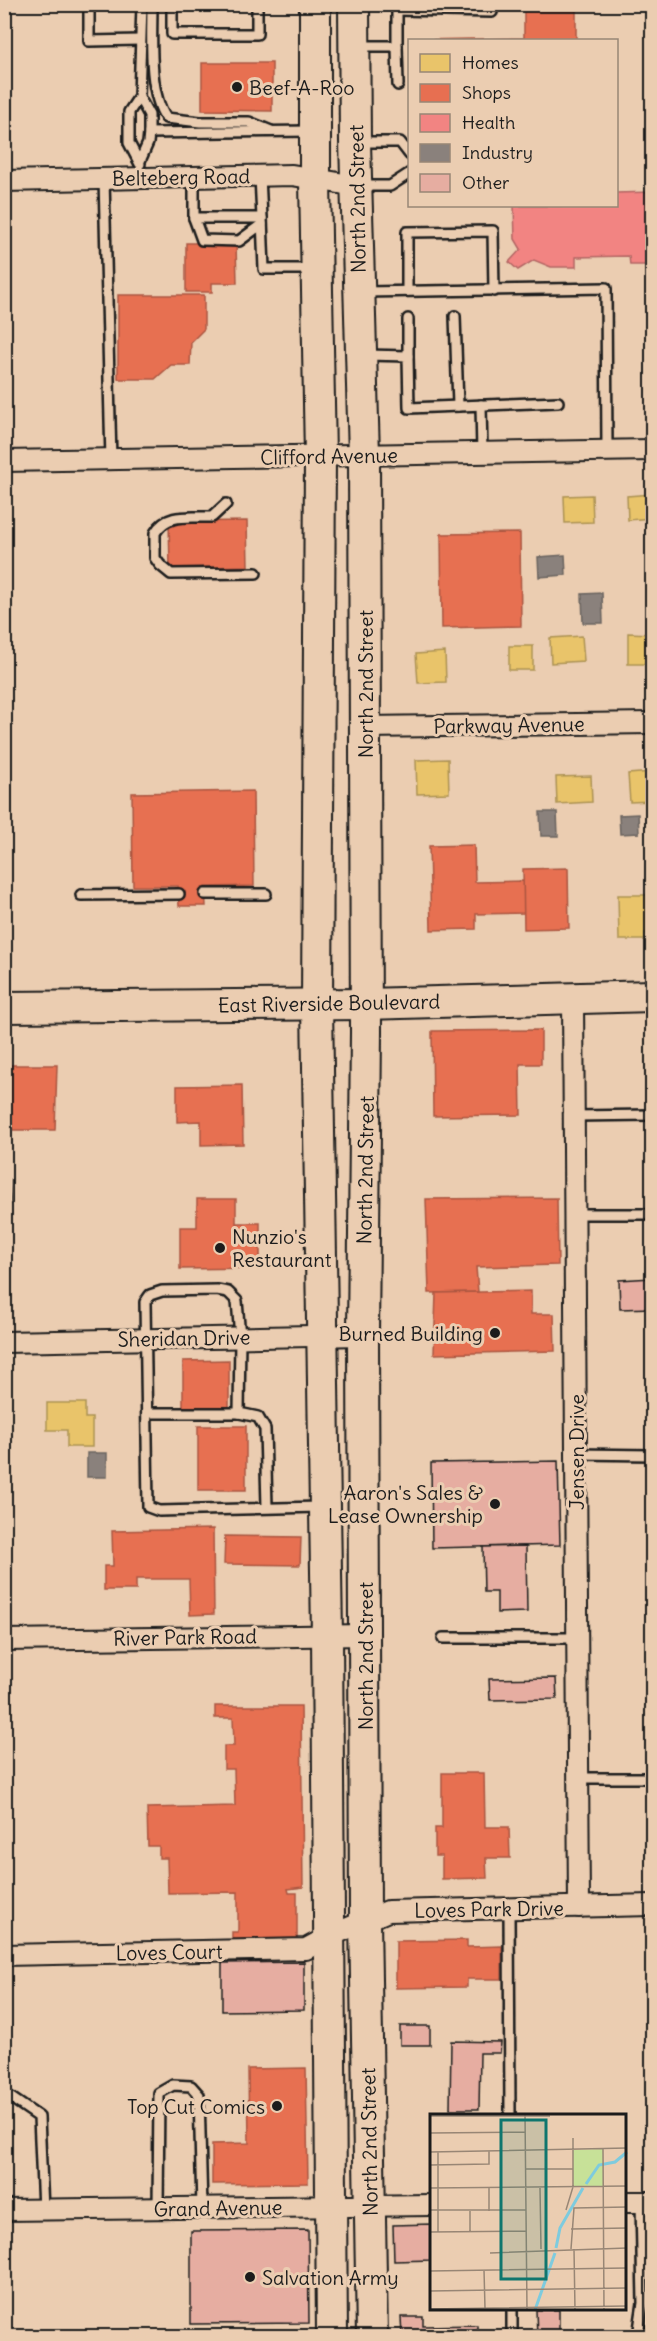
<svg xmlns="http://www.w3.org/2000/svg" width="657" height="2341" font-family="Delius,sans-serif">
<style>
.homes{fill:#e9c46a;stroke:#ac9253;stroke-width:1.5}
.shops{fill:#e76f51;stroke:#aa5641;stroke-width:1.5}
.health{fill:#f28482;stroke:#b26563;stroke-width:1.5}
.industry{fill:#8a817c;stroke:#69635f;stroke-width:1.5}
.building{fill:#e6ada1;stroke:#1c1c1c;stroke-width:1.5}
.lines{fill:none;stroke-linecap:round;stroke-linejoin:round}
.service-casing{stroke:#1c1c1c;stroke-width:14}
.minor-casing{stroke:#1c1c1c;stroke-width:24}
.primary-casing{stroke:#1c1c1c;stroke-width:34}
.service{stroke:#ebcdb1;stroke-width:9}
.minor{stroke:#ebcdb1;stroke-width:20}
.primary{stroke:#ebcdb1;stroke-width:30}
.poi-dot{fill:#1c1c1c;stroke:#ebcdb1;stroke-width:2}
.labels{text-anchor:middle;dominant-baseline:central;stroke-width:6;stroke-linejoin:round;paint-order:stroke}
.poi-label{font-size:20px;fill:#1c1c1c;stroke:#ebcdb1;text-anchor:start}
.street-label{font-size:20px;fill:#1c1c1c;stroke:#ebcdb1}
.inset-river{fill:none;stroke:#7ecbde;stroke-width:3}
.inset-road{fill:none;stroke:#988675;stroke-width:1.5}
.view{fill:#0f766e;fill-opacity:0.15;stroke:#0f766e;stroke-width:3}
.inset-edge{fill:none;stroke:#1c1c1c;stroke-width:3}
</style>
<rect width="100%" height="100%" fill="#ebcdb1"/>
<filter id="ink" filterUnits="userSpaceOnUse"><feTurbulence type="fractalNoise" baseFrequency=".0167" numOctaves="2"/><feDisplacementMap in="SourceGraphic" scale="12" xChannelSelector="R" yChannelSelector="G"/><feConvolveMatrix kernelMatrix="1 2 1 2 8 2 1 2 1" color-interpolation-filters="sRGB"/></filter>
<g filter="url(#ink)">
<g class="homes">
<path d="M652 494V518L628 520 627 496Z"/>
<path d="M592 495 593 522 565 523 564 496Z"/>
<path d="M628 633 652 634V664H628Z"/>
<path d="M582 636 584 661 551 663 550 638Z"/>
<rect x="509" y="646" width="24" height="24"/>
<path d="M445 652 446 682 418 683 416 654Z"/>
<path d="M448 759 449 793 417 794 416 760Z"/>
<path d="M652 772V801L630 802 628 774Z"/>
<path d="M591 776 592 802 557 804 556 777Z"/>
<path d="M618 895H652V933H645V940H619Z"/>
<path d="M47 1403H85V1418H92V1447H67V1430H47Z"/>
</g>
<g class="shops">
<path d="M524 4H576V40H417L524 38Z"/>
<path d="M202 63H272V111L202 110Z"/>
<path d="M186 243H236L237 283H212V292H186Z"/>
<path d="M118 295H204V329L191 342 190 365H171L155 379H118Z"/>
<path d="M247 521 248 566 170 568 169 522Z"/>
<path d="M520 533 521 626 442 628 441 534Z"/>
<path d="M253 791 254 886 205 887 206 906H179L178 886H133L132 793Z"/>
<path d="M474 845 475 882 524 881V913L476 914V929L431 930 429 846Z"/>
<path d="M568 868 569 928 524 929 523 869Z"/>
<path d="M541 1030V1064H520L521 1115 433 1116 432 1031Z"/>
<path d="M4 1065H57L55 1130H4Z"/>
<path d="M242 1085 243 1144 201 1145V1121L177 1122V1086Z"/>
<path d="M557 1198 558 1265 476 1267 478 1292 429 1293 426 1199Z"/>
<path d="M197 1199H236V1223H260V1268L180 1269V1227H197Z"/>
<path d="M531 1291V1314H554L555 1351 434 1354 436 1293Z"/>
<path d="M229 1360V1411H183V1361Z"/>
<rect x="198" y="1426" width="48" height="64"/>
<path d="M213 1529 214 1614 190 1615 189 1579H136V1590H104V1566H113L112 1531Z"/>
<path d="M225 1536 301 1537 300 1565 224 1564Z"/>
<path d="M215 1706H301L303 1887 288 1889 289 1893H297V1942L232 1943V1932H238V1892L168 1893 167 1858H159V1846H148L147 1808 235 1806 234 1769H224V1746H234L233 1718H215Z"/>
<path d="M442 1773H484L485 1827H509L510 1858H486L487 1878 442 1879V1856H435V1828H442Z"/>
<path d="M467 1940V1947L502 1946V1979H467V1987L396 1988V1941Z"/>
<path d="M306 2068 308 2183 212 2184V2144L249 2143 248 2069Z"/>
</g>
<path class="health" d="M652 192V265H630L629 256 576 257V267H551L534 260 518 270 509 262 521 249 515 239 514 206H616V193Z"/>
<g class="industry">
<path d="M565 555 566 575 539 577 538 557Z"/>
<path d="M602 593 603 623H583L582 594Z"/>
<path d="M540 812H557L558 836H541Z"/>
<path d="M638 814 639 833 620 834 619 815Z"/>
<rect x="87" y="1453" width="20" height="24"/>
</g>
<g class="building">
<path d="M4 1179H9L10 1205H4Z"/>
<path d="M652 1278V1308L620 1309 619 1280Z"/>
<path d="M558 1461 560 1545 432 1548 431 1463Z"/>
<path d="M526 1546 527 1612 497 1613V1592H484L483 1547Z"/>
<path d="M556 1678 557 1699 490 1700 489 1679Z"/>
<path d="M304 1962V2010L222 2011V1963Z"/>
<rect x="400" y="2026" width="30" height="19"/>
<path d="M451 2041 501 2042 500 2053H480L479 2109H450Z"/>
<path d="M432 2224V2260L394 2261 393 2225Z"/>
<path d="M308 2230 309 2323 191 2324V2231Z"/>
<path d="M536 2310H559V2336H537Z"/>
<path d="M401 2317H423V2326L477 2325V2336H402Z"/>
</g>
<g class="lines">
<defs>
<g id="service">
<path d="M89 4V41L140 40"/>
<path d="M152 4C152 37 148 92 166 118L200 122H249L271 131"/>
<path d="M172 4V34H257V4"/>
<path d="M397 10 492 12V4"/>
<path d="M359 46H397V4"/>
<path d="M397 46 398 85"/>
<path d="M139 97 129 112V143L140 164"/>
<path d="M149 133 311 131"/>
<path d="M359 142H400L410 155"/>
<path d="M140 161 148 143 149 133V115L139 97 142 4"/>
<path d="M194 176V218H262L260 176"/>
<path d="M104 179 111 460"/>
<path d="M361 186H390L410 173"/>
<path d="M194 218 202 240 239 241 262 224"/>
<path d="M262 218 264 269H312"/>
<path d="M407 291V232L493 231 494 291"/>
<path d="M364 292 606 288 607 451"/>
<path d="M455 316 458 406"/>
<path d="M408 319V356"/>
<path d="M366 355 408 356 409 408 558 402"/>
<path d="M481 405 482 453"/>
<path d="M226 504 212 517C190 518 167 512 155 533V558L160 565 171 574 256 573"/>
<path d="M205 894H266"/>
<path d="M81 895 179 894"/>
<path d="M574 1116 652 1115"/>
<path d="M574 1214H652"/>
<path d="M147 1413H239"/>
<path d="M576 1454 652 1455"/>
<path d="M267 1507 265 1429 258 1417 239 1413 240 1337 237 1301 228 1292 217 1290 162 1291 150 1295 145 1302 148 1507 159 1511 320 1507"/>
<path d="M443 1638H577"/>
<path d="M578 1778H652"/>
<path d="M509 1909 510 2116"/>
<path d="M4 2093 39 2117 43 2210"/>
<path d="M158 2209 159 2093 173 2085 191 2086 199 2095 202 2208"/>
<path d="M512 2310V2336"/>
<path d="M638 2336 643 2303 641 2202"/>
</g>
<g id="minor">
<path d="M4 181 292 175 356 186"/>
<path d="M4 461 652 450"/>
<path d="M365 727 652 723"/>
<path d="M573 998 579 1907"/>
<path d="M4 1342 363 1335"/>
<path d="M4 1640 366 1635"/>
<path d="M4 1955 306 1949 330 1936 388 1911 652 1905"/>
<path d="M626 2202H652"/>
<path d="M4 2210 432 2205"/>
</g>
<g id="primary">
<path d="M315 4V180L320 457 317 1005 327 1635 332 2336"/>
<path d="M354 4 355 142 364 455 366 1032 363 1335 365 1920 372 2336"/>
<path d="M4 1007 366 1004 652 996"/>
</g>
</defs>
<use href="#service" class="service-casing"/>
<use href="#minor" class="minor-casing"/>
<use href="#primary" class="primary-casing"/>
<use href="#service" class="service"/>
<use href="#minor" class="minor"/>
<use href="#primary" class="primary"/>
</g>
</g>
<g class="poi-dot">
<circle cx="237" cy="87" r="6"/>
<circle cx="220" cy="1248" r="6"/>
<circle cx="495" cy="1333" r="6"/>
<circle cx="495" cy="1504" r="6"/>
<circle cx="277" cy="2106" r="6"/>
<circle cx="250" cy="2277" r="6"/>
</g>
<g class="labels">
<g class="poi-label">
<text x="249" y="87">Beef-A-Roo</text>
<text x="232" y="1236">Nunzio's<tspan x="232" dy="23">Restaurant</tspan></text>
<text x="483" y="1333" text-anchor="end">Burned Building</text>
<text x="483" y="1492" text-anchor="end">Aaron's Sales &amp;<tspan x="483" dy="23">Lease Ownership</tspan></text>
<text x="265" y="2106" text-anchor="end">Top Cut Comics</text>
<text x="262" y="2277">Salvation Army</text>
</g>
<g class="street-label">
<text transform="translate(181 177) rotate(-1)">Belteberg Road</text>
<text transform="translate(357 199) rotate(-91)">North 2nd Street</text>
<text transform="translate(329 456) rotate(-1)">Clifford Avenue</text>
<text transform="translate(365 684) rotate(-90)">North 2nd Street</text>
<text transform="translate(509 725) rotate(-1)">Parkway Avenue</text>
<text transform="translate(329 1003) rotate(-1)">East Riverside Boulevard</text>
<text transform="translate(365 1170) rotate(-89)">North 2nd Street</text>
<text transform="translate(184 1338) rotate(-1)">Sheridan Drive</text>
<text transform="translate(576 1452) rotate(-90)">Jensen Drive</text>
<text transform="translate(185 1637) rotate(-1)">River Park Road</text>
<text transform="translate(365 1656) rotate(-90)">North 2nd Street</text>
<text transform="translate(489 1909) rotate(-1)">Loves Park Drive</text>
<text transform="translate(169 1952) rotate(-1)">Loves Court</text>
<text transform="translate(369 2142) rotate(-91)">North 2nd Street</text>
<text transform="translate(218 2208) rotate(-1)">Grand Avenue</text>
</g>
</g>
<g transform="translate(430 2114)">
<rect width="196" height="196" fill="#ebcdb1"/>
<path d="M173 35V72L143 73V36Z" fill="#c7e198"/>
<path class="inset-river" d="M156 70 169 51 185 48 197 38M126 134 130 114 153 74M105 196 125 139"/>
<path class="inset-road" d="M95 0 97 196M0 2H120M0 19 95 18M173 35 174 196M0 38 197 34M8 38V118M0 51 59 50V37M96 55H143M59 73V97M0 74 197 72M110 74 111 135M0 96H96M136 96 143 73V24M40 97V118M141 115 197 114M0 118 96 117M141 135 144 94 197 93M144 135 145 196M60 139 197 134M54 156 55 194M0 157 197 154M0 177 197 174M0 195 197 192"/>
<path class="view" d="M71 6H116V165H71Z"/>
<rect width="196" height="196" class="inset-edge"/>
</g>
<rect width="657" height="2341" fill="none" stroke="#ebcdb1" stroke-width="24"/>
<rect x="12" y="12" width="633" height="2317" fill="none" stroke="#1c1c1c" stroke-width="2" filter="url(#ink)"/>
<rect x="408" y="39" width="210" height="168" fill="#ebcdb1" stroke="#988675" stroke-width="1.5"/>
<rect x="420" y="54" width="30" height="18" fill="#e9c46a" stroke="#988675" stroke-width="1.5"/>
<text x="462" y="69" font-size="18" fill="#1c1c1c">Homes</text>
<rect x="420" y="84" width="30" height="18" fill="#e76f51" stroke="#988675" stroke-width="1.5"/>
<text x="462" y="99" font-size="18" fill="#1c1c1c">Shops</text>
<rect x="420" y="114" width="30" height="18" fill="#f28482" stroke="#988675" stroke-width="1.5"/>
<text x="462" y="129" font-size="18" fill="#1c1c1c">Health</text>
<rect x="420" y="144" width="30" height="18" fill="#8a817c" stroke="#988675" stroke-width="1.5"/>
<text x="462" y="159" font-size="18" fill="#1c1c1c">Industry</text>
<rect x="420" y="174" width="30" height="18" fill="#e6ada1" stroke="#988675" stroke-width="1.5"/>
<text x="462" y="189" font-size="18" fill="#1c1c1c">Other</text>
</svg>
